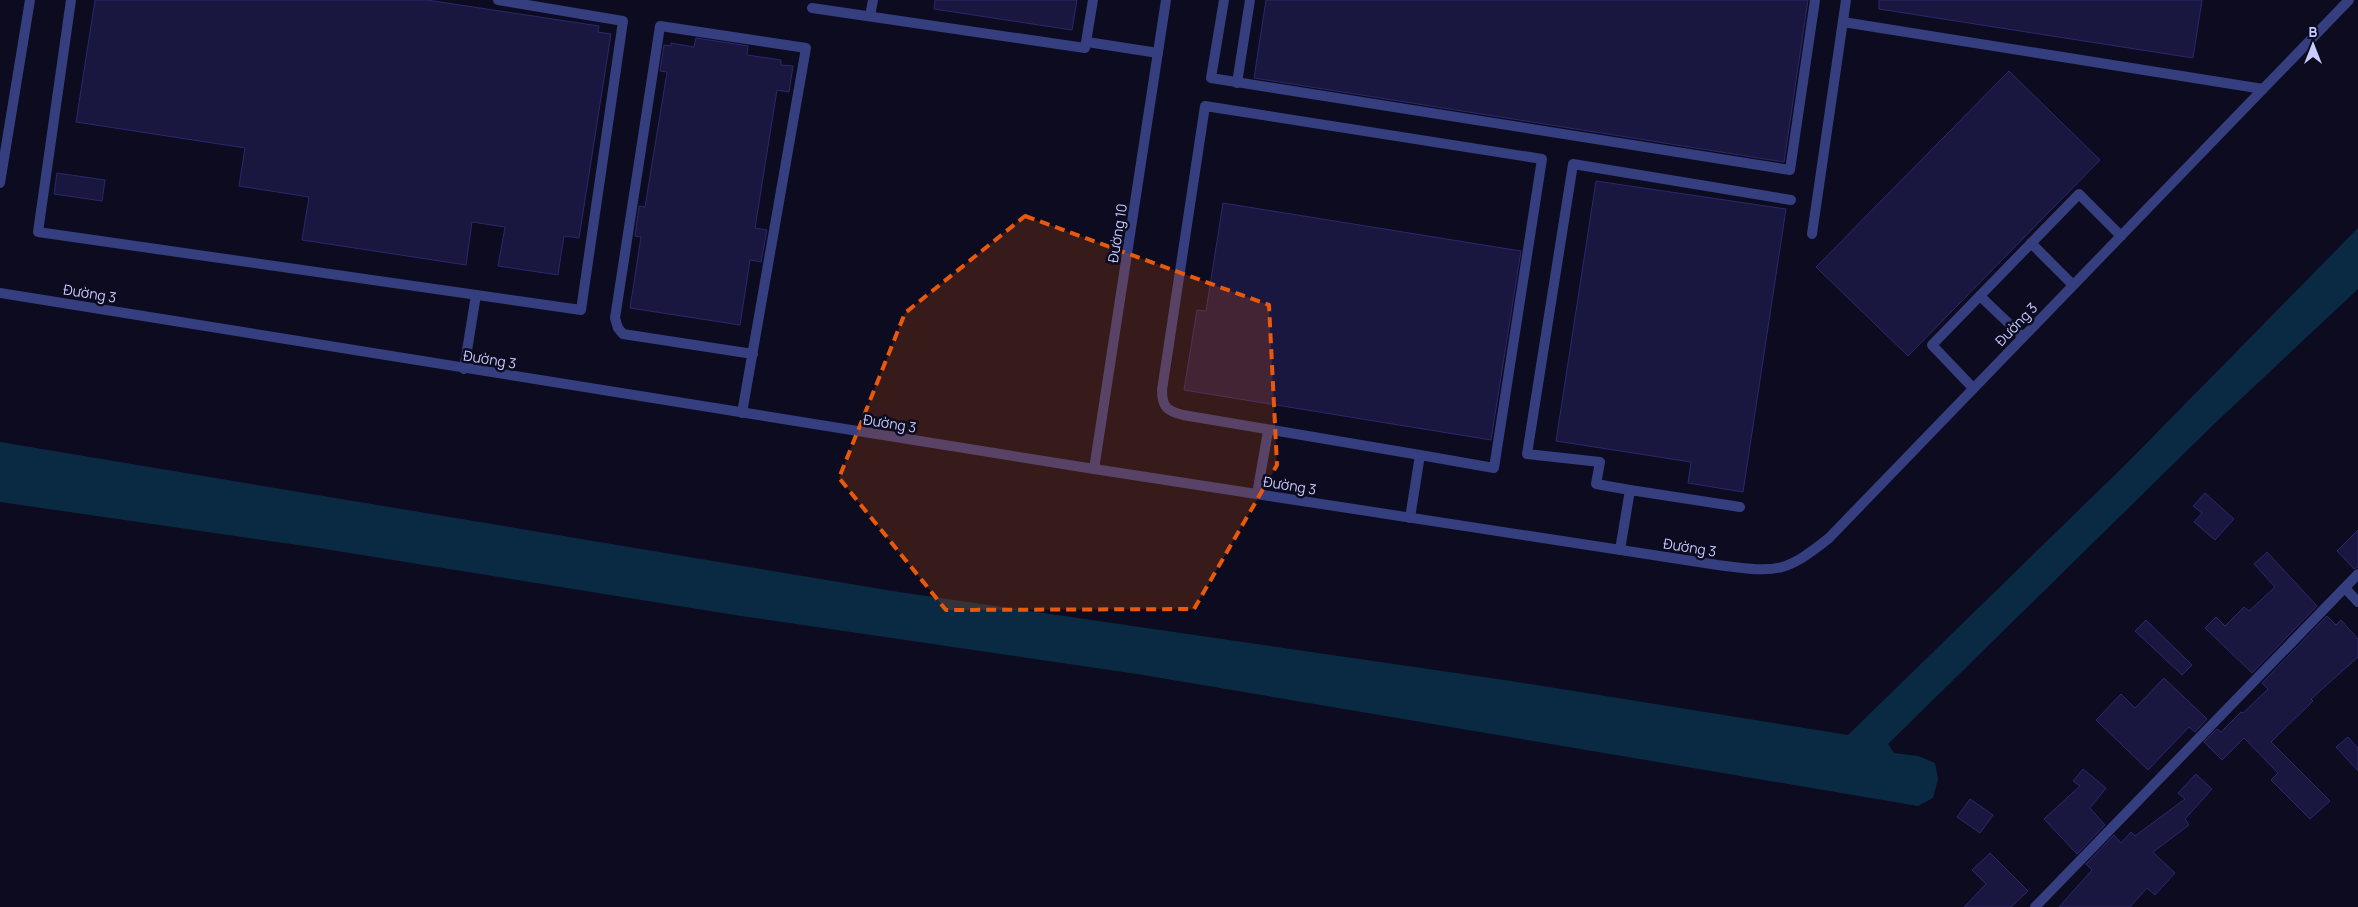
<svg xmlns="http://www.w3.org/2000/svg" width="2358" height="907" font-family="Manrope,sans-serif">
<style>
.water{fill:#0a2a44}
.building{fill:#191740;stroke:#2b286d}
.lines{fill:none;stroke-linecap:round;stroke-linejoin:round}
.service{stroke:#353e7f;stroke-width:10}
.minor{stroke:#353e7f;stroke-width:10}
.tertiary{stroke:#353e7f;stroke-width:10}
.marked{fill:#e8590c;fill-opacity:0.2;stroke:#e8590c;stroke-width:4;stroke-dasharray:10 6;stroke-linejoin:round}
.labels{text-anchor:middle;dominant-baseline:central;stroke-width:5;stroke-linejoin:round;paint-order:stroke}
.street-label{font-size:14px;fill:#c9cbff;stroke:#0c0b1f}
</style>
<rect width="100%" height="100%" fill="#0c0b1f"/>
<path class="water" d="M2358 228V289L2212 426 1888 744 1894 753 1918 756 1935 763 1938 779 1933 798 1918 806 1137 674 741 616 312 547 0 502V442L899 592 1511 681 1848 735 2128 462Z"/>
<g class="building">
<path d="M95 0H427L599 26 598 32 611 34 579 238 564 236 558 275 498 266 505 227 472 222 466 265 302 240 309 197 239 186 245 148 76 122Z"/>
<path d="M935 0H1077L1072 30 934 9Z"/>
<path d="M1266 0H1808L1784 162 1254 78Z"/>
<path d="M1879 0H2202L2193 58 1879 9Z"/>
<path d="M696 38 748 46 747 55 781 60V65L793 66 789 92 777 90 755 228 767 230 761 262 750 260 740 325 630 308 641 237 635 236 639 206 645 207 667 72 660 71 664 45 671 46V43L694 47Z"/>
<path d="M2009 71 2100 160 1908 356 1816 267Z"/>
<path d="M57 173 105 180 102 201 54 194Z"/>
<path d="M1596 181 1786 209 1743 492 1688 483 1691 462 1556 441Z"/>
<path d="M1223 203 1521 251 1491 440 1184 390 1197 310 1206 311Z"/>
<path d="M2205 493 2234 519 2215 540 2194 522 2202 513 2193 506Z"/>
<path d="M2358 530V567L2354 569 2337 551Z"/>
<path d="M2267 552 2317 606 2252 673 2205 628 2216 617 2225 626 2244 607 2249 611 2275 587 2254 564Z"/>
<path d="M2327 616 2336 625 2341 620 2358 639V657L2311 699 2313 701 2271 742 2330 801 2310 819 2271 780 2278 773 2244 738 2222 760 2204 742 2217 729 2221 732 2241 712 2243 713 2268 689 2262 683Z"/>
<path d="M2146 620 2192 665 2182 675 2135 631Z"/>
<path d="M2164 678 2207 719 2195 732 2189 727 2148 770 2096 720 2121 694 2135 708Z"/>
<path d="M2348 737 2358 748V771L2336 747Z"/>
<path d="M2083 769 2106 788 2090 808 2105 825 2077 854 2044 819 2080 786 2073 781Z"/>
<path d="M2196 774 2212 789 2185 819 2189 825 2153 852 2175 873 2155 895 2147 888 2130 907H2059L2092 870 2086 864 2114 835 2121 843 2131 832 2135 836 2185 799 2178 793Z"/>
<path d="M1970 799 1993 815 1980 833 1957 817Z"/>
<path d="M1990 853 2028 891 2011 907H1964L1986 884 1972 870Z"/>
</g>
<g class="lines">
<g class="service">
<path d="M71 0 38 232 581 310 623 21 498 0"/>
<path d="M1224 0 1211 78 1790 170 1815 0"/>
<path d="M812 8 1085 48 1093 0"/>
<path d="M870 16 873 0"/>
<path d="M1843 22 2263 89"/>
<path d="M1087 42 1158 53"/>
<path d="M1237 83 1250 0"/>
<path d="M0 183 30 0"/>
<path d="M1812 234 1846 0"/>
<path d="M2031 243 2073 285"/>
<path d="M1980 296 2023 337"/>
<path d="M464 369 476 295"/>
<path d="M1973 388 1932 345 2079 194 2121 236"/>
<path d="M742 413 806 48 660 26 615 318 618 328 623 334 753 354"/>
<path d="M1630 490 1596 484 1600 462 1527 454 1573 164 1791 200"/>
<path d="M1257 494 1268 431"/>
<path d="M1410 518 1420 455 1494 468 1542 159 1205 106 1162 390C1162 407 1167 411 1183 415L1420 455"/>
<path d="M1620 550 1630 490 1740 507"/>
</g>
<g class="minor">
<path d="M2345 588 2358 602"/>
<path d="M2035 907 2358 574"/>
</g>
<g class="tertiary">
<path d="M0 293 1094 469 1718 565C1775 572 1783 575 1829 538L2349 0"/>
<path d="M1094 469 1166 0"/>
</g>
</g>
<path class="marked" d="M1025 216 1269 305 1277 465 1194 609 946 610 839 478 905 313Z"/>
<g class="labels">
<g class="street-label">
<text transform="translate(1117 233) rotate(-81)">Đường 10</text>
<text transform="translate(90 293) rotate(9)">Đường 3</text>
<text transform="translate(2016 324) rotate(-46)">Đường 3</text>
<text transform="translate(490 359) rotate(9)">Đường 3</text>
<text transform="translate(890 423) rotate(9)">Đường 3</text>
<text transform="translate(1290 485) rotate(9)">Đường 3</text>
<text transform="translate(1690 547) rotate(9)">Đường 3</text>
</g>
</g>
<g transform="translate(2313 45)" stroke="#0c0b1f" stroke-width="4" paint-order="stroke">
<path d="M0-4L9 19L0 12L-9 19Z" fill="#c9cbff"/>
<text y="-8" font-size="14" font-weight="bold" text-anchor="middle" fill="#c9cbff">B</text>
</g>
</svg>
